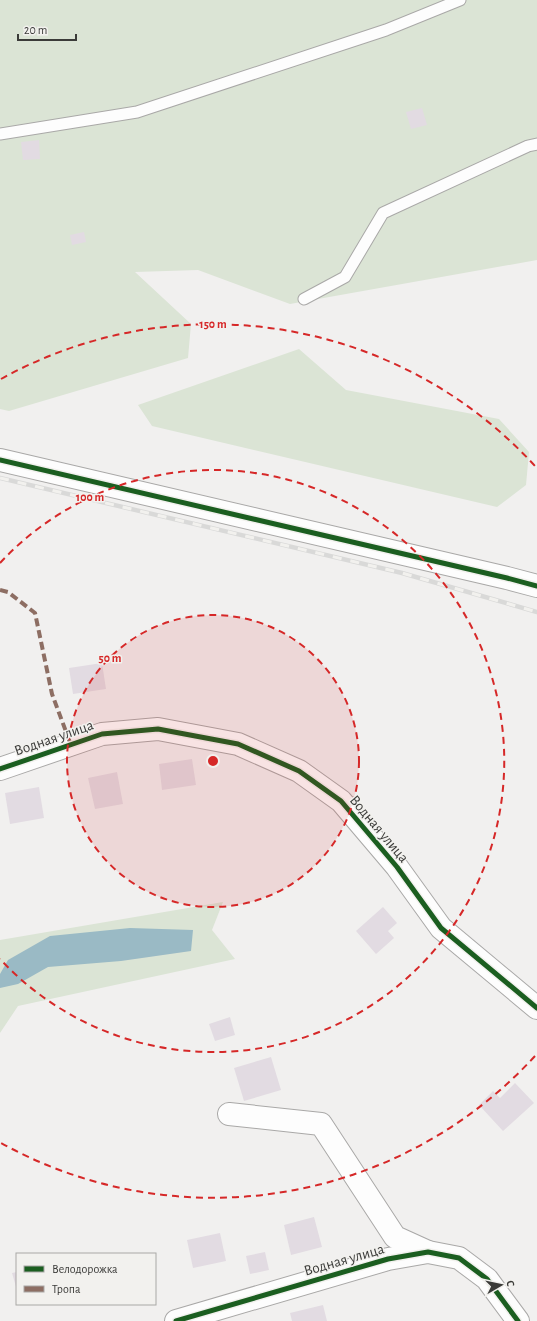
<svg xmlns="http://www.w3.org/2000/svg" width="537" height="1321" font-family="'Alegreya Sans',sans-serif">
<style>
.green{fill:#dbe4d5}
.water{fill:#9abac5}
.building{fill:#e2dbe2}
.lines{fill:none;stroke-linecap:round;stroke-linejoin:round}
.lane-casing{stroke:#a9a8a7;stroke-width:13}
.street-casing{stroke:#a9a8a7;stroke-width:24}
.lane{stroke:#fdfdfd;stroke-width:11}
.street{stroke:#fdfdfd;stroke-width:22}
.rail-casing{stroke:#d9d9d8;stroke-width:4.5}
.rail{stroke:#f2f1ee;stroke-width:3;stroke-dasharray:9;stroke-linecap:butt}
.quiet{stroke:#8d6e63;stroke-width:4;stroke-dasharray:8 4;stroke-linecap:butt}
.cycleway-casing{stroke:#f2f1ee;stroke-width:8}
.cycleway{stroke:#1b5e20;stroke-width:5}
.ring{fill:none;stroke:#d62828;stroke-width:2;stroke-dasharray:7 5}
.labels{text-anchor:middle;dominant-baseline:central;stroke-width:3;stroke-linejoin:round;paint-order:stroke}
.street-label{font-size:15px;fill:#3b3b39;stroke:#f2f1ee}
.centre{fill:#d62828;stroke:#f2f1ee;stroke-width:2}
.ring-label{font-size:12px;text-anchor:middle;font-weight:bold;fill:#d62828;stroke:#f2f1ee;stroke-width:3;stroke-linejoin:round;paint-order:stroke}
</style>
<rect width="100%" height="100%" fill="#f1f0ef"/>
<g class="green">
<path d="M0 0H537V260L290 304 198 270 135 272 191 324 188 358 9 411 0 409Z"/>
<path d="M299 349 346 390 499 419 529 452 526 485 497 507 152 426 138 405Z"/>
<path d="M223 902 212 930 235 959 18 1006 0 1033V940Z"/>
</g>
<path class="water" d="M130 928 193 930 191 951 121 961 48 967 18 984 0 988V974L8 960 50 936Z"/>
<g class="building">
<path d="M422 108 427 125 411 129 406 112Z"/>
<path d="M39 140 40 159 23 160 21 142Z"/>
<path d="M84 232 86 242 72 245 70 235Z"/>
<path d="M102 663 106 689 73 694 69 668Z"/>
<path d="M192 759 196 785 162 790 159 764Z"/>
<path d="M117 772 123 804 95 809 88 778Z"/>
<path d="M39 787 44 818 10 824 5 793Z"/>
<path d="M383 907 397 923 388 931 394 938 376 954 356 931Z"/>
<path d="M230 1017 235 1035 215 1041 209 1024Z"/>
<path d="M271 1057 281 1090 244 1101 234 1068Z"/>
<path d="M515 1083 534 1103 503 1131 479 1105 493 1091 500 1098Z"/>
<path d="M314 1217 322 1247 291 1255 284 1225Z"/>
<path d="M220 1233 226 1261 193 1268 187 1240Z"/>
<path d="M265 1252 269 1270 250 1274 246 1256Z"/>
<path d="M17 1272V1290L12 1273Z"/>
<path d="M323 1305 327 1321H292L290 1313Z"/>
</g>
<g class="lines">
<defs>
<g id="lane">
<path d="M0 134 137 112 386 30 460 0"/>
<path d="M304 299 345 277 383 213 528 146 537 144"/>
</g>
<g id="street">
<path d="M0 460 507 578 537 586"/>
<path d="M0 769 102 734 158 729 238 744 299 771 341 801 397 867 441 928 537 1008"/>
<path d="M229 1114 321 1124 395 1237 428 1252"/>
<path d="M176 1321 388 1259 428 1252 459 1258 487 1279 518 1321"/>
</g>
</defs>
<use href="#lane" class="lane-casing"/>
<use href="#street" class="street-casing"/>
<use href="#lane" class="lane"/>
<use href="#street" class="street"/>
<defs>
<path id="rail" d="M0 478 402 573 537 612"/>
</defs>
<use href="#rail" class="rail-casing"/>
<use href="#rail" class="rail"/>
<path class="quiet" d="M0 590 8 592 35 613 52 694 71 745"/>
<defs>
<g id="cycleway">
<path d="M0 460 507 578 537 586"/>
<path d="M0 769 102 734 158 729 238 744 299 771 341 801 397 867 441 928 537 1008"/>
<path d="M176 1321 388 1259 428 1252 459 1258 487 1279 518 1321"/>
</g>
</defs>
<use href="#cycleway" class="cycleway-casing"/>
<use href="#cycleway" class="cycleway"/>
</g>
<circle cx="213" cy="761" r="146" fill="#d62828" fill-opacity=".12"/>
<g class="ring">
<circle cx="213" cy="761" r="146"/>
<path d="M0 563A291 291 0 1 1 0 959"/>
<path d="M535 1056A437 437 0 0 1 1 1143M1 379A437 437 0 0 1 535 466"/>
</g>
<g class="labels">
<g class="street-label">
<text transform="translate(54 738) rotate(-19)">Водная улица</text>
<text transform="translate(379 829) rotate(50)">Водная улица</text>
<text transform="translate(344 1260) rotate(-16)">Водная улица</text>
</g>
</g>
<circle cx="213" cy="761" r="6" class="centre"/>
<g class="ring-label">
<text x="213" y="328">150 m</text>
<text x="90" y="501">100 m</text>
<text x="110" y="662">50 m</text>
</g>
<rect x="16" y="1253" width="140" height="52" fill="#f2f1ee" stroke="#a9a8a6"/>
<rect x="24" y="1266" width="20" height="6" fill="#1b5e20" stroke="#a9a8a6"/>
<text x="52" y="1273" font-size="12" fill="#3b3b39">Велодорожка</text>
<rect x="24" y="1286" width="20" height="6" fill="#8d6e63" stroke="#a9a8a6"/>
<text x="52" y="1293" font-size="12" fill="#3b3b39">Тропа</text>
<g transform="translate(501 1285) rotate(81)" stroke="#f2f1ee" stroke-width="3" paint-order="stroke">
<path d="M0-3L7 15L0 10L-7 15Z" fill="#3b3b39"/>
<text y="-6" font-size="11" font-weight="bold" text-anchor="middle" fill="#3b3b39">С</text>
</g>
<path d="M18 34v6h58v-6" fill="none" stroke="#3b3b39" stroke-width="2"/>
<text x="24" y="34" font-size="12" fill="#3b3b39" stroke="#f2f1ee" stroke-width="3" paint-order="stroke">20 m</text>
</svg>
